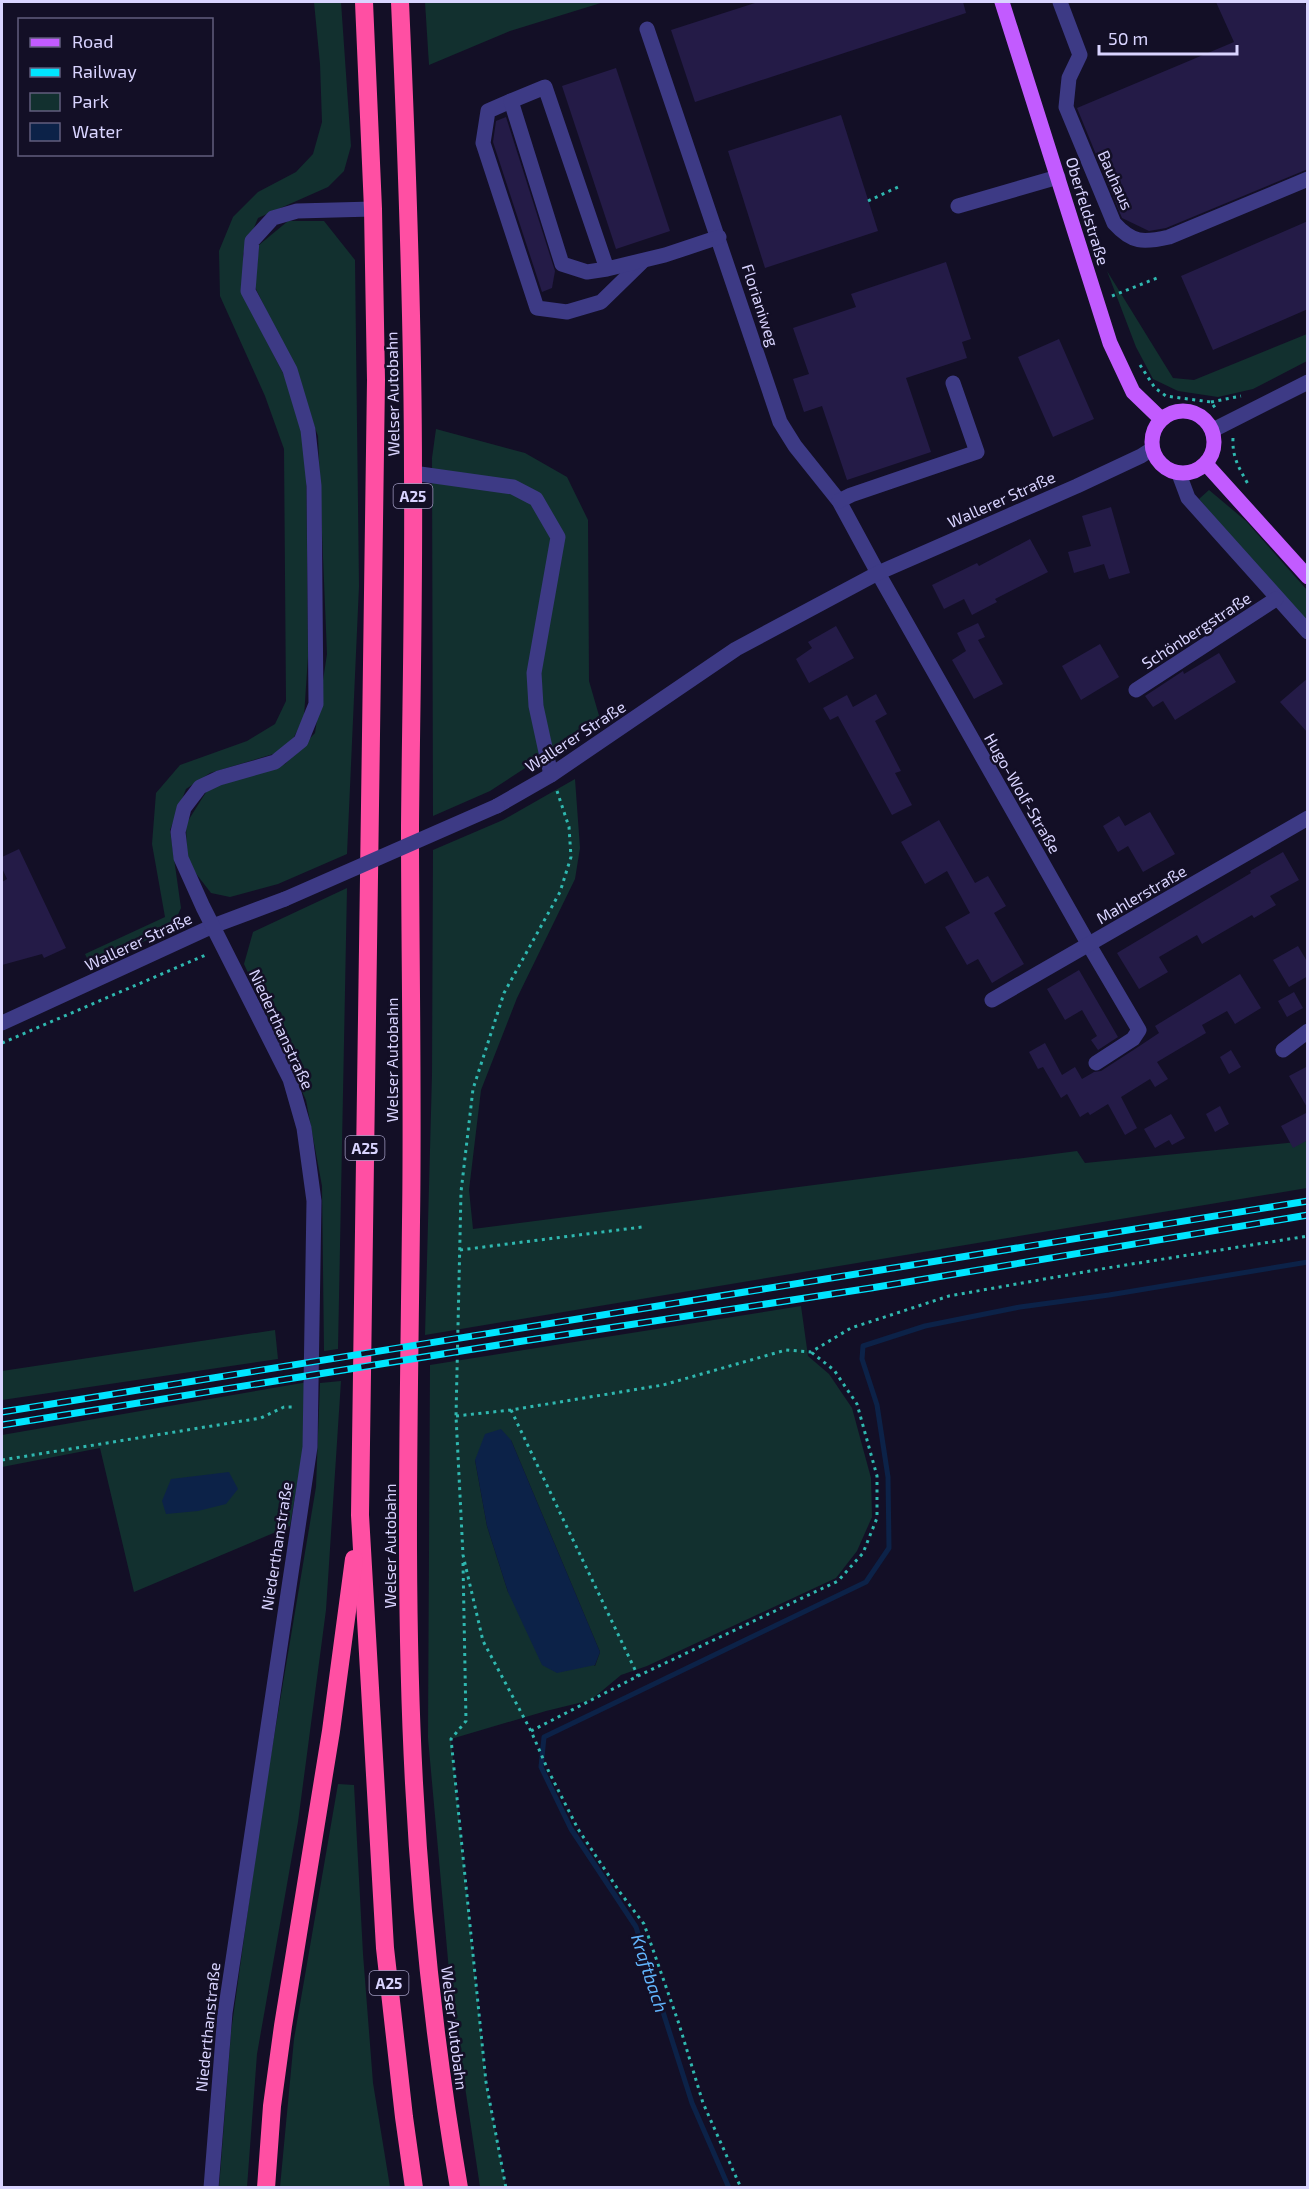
<svg xmlns="http://www.w3.org/2000/svg" width="1309" height="2189" font-family="'Exo 2',sans-serif">
<style>
.green{fill:#12302f;fill-rule:evenodd}
.water{fill:#0c2248}
.lines{fill:none;stroke-linecap:round;stroke-linejoin:round}
.stream{stroke:#0c2248;stroke-width:5}
.building{fill:#241b47}
.path{stroke:#2fb8b0;stroke-width:3;stroke-dasharray:3 4.5;stroke-linecap:butt}
.minor{stroke:#3d3a85;stroke-width:15}
.major{stroke:#c25bff;stroke-width:15}
.highway{stroke:#ff4fa3;stroke-width:18}
.rail-casing{stroke:#00e5ff;stroke-width:7}
.rail{stroke:#130f26;stroke-width:4.5;stroke-dasharray:14;stroke-linecap:butt}
.minor-bridge{stroke:#3d3a85;stroke-width:15}
.labels{text-anchor:middle;dominant-baseline:central;stroke-width:5;stroke-linejoin:round;paint-order:stroke}
.shield{fill:#130f26;stroke:#9e99be;stroke-width:1.5}
.shield-label{font-size:15px;font-weight:bold;fill:#d9d4ff}
.street-label{font-size:16px;fill:#d9d4ff;stroke:#130f26}
.water-label{font-size:18px;font-style:italic;fill:#62b6ff;stroke:#130f26}
</style>
<rect width="100%" height="100%" fill="#130f26"/>
<g class="green">
<path d="M314 2H341L351 146 344 171 328 187 258 218 243 254V295L286 379 306 442 308 656 304 717 294 737 280 752 210 773 186 789 170 830 181 908 171 930 90 964 85 954 165 917 152 844 156 793 180 765 247 741 275 724 286 701 284 449 265 396 220 296 219 251 233 217 258 192 296 172 313 154 322 122 320 64Z"/>
<path d="M425 2H604L510 31 429 65Z"/>
<path d="M288 221H324L355 260 359 586 347 854 278 884 230 897 211 893 187 862 186 824 208 789 285 764 315 733 327 654 318 436 289 357 255 287 259 245Z"/>
<path d="M1107 271 1173 378 1194 380 1307 334V361L1253 389 1218 397 1178 391 1153 379 1136 347Z"/>
<path d="M436 429 525 453 567 477 588 520 589 681 600 719 490 791 433 816 432 458Z"/>
<path d="M1209 490 1246 521 1307 590V625L1199 499Z"/>
<path d="M575 779 580 848 575 879 517 998 481 1090 469 1190 473 1229 1077 1151 1085 1163 1307 1141V1188L425 1335 432 1075 433 850 503 820Z"/>
<path d="M347 888 338 1349 324 1351 322 1186 306 1100 244 964 253 932Z"/>
<path d="M801 1306 808 1356 829 1374 852 1408 871 1478 872 1517 857 1551 836 1578 647 1666 621 1675 591 1700 546 1711 451 1739 486 2082 506 2187H480L451 1993 428 1738 430 1365ZM511 1440 600 1652 595 1666 508 1592 487 1526 475 1460Z"/>
<path d="M275 1330 278 1359 2 1400V1371Z"/>
<path d="M341 1381 326 1610 298 1822 257 2054 247 2187 219 2188 231 2032 262 1808 316 1487 320 1383Z"/>
<path d="M308 1382V1421L290 1526 134 1592 100 1448 2 1467V1435Z"/>
<path d="M338 1784 354 1785 363 1954 373 2083 390 2187H280L294 2039Z"/>
</g>
<g class="water">
<path d="M501 1429 511 1440 600 1652 595 1665 557 1673 542 1665 508 1592 487 1526 475 1460 485 1434Z"/>
<path d="M229 1472 238 1489 226 1504 198 1511 166 1514 162 1501 171 1479Z"/>
</g>
<g class="lines">
<path class="stream" d="M729 2188 692 2103 636 1927 571 1829 541 1767 544 1737 866 1582 889 1548 888 1477 877 1405 862 1359 863 1346 925 1326 1020 1307 1109 1295 1308 1262"/>
</g>
<g class="building">
<path d="M758 2H963L966 13 695 102 671 30Z"/>
<path d="M1216 2H1304L1308 10V169L1166 228 1149 231 1122 218 1077 108 1234 42Z"/>
<path d="M616 68 670 231 616 249 562 86Z"/>
<path d="M841 115 878 231 765 268 728 151Z"/>
<path d="M506 117 555 271 552 288 542 292 493 142 496 121Z"/>
<path d="M1308 221V309L1213 350 1181 276Z"/>
<path d="M946 262 971 339 962 342 967 358 906 378 931 452 847 480 822 406 804 412 793 379 809 374 793 328 856 307 851 294Z"/>
<path d="M1059 339 1094 419 1053 437 1018 357Z"/>
<path d="M1111 507 1130 573 1109 579 1104 564 1074 573 1068 552 1091 546 1082 516Z"/>
<path d="M1030 539 1048 572 995 599 997 602 972 615 964 599 944 609 932 585 977 563 979 566Z"/>
<path d="M978 623 985 637 978 640 1003 684 974 699 952 660 966 651 957 633Z"/>
<path d="M836 626 854 658 809 683 796 659 812 648 808 642Z"/>
<path d="M1100 644 1119 677 1081 700 1062 666Z"/>
<path d="M1219 653 1236 682 1175 720 1163 701 1153 707 1145 696 1183 671 1184 674Z"/>
<path d="M1308 678V733L1280 702Z"/>
<path d="M876 694 887 714 875 721 901 771 895 773 912 805 892 815 838 716 830 720 823 708 847 695 853 707Z"/>
<path d="M1150 812 1175 854 1143 872 1128 846 1118 852 1103 826 1119 816 1125 826Z"/>
<path d="M939 820 975 883 988 876 1006 906 994 913 1024 964 992 983 978 959 967 965 945 927 970 913 947 871 925 884 901 842Z"/>
<path d="M19 849 66 948 44 958 42 954 2 965V882L7 879 2 868V857Z"/>
<path d="M1283 852 1299 880 1270 896 1276 905 1254 918 1252 915 1202 944 1197 935 1159 957 1168 972 1139 989 1117 953 1251 873 1250 871Z"/>
<path d="M1298 946 1308 963V976L1289 987 1273 960Z"/>
<path d="M1079 970 1118 1037 1098 1050 1091 1040 1097 1036 1082 1010 1065 1020 1047 989Z"/>
<path d="M1240 974 1261 1008 1235 1024 1227 1011 1202 1025 1206 1033 1157 1062 1168 1079 1155 1087 1150 1079 1121 1097 1137 1128 1125 1135 1108 1104 1090 1115 1088 1112 1080 1117 1067 1094 1061 1098 1043 1067 1038 1069 1029 1052 1045 1043 1062 1075 1075 1067 1082 1079 1094 1072 1101 1071 1138 1047 1159 1033 1155 1026Z"/>
<path d="M1294 992 1303 1008 1287 1017 1278 1001Z"/>
<path d="M1231 1050 1241 1067 1229 1074 1220 1057Z"/>
<path d="M1308 1066V1109L1289 1076Z"/>
<path d="M1220 1106 1229 1124 1215 1132 1206 1114Z"/>
<path d="M1308 1112V1140L1293 1148 1281 1126Z"/>
<path d="M1171 1114 1185 1138 1172 1145 1169 1140 1155 1148 1144 1129Z"/>
</g>
<g class="lines">
<g class="path">
<path d="M868 201 898 187"/>
<path d="M1112 296 1157 278"/>
<path d="M1140 365 1155 388 1166 396 1211 402 1216 409"/>
<path d="M1211 402 1241 396"/>
<path d="M1233 438C1232 457 1239 468 1248 484"/>
<path d="M557 791 569 827 571 857 560 892 504 993 473 1089 461 1192 456 1416 463 1555 483 1641 531 1731 548 1770 578 1829 619 1891 644 1924 679 2024 703 2103 741 2188"/>
<path d="M2 1043 208 954"/>
<path d="M460 1250 642 1227"/>
<path d="M511 1410 638 1676"/>
<path d="M456 1416 511 1410 663 1385 786 1350 811 1352 851 1328 949 1296 1107 1268 1308 1236"/>
<path d="M2 1460 261 1418 284 1407H294"/>
<path d="M463 1563 466 1721 451 1739 486 2082 506 2188"/>
<path d="M531 1731 638 1676 838 1581 863 1553 877 1518V1476L857 1404 834 1370 811 1352"/>
</g>
<g class="minor">
<path d="M1060 2 1080 55 1069 78 1066 107 1114 223C1132 243 1143 243 1169 237L1308 179"/>
<path d="M647 29 780 422 795 446 839 501 878 573 1089 945 1139 1030 1133 1039 1096 1063"/>
<path d="M511 101 488 111 483 143 537 308 567 312 601 302 642 262"/>
<path d="M958 206 1058 177"/>
<path d="M607 269 545 87 511 101 562 264 587 272 607 269 665 255 719 237"/>
<path d="M1213 430 1308 382"/>
<path d="M413 473 513 487 536 499 558 537 534 673 536 706 551 775"/>
<path d="M1179 474 1188 498 1308 632"/>
<path d="M839 501 851 495 977 452 953 383"/>
<path d="M1136 690 1276 599"/>
<path d="M497 806 551 775 736 649 878 573 1077 486 1141 456 1152 449"/>
<path d="M992 1000 1308 818"/>
<path d="M2 1023 213 926 285 899"/>
<path d="M1283 1050 1308 1031"/>
<path d="M211 2188 225 2013 310 1447 314 1201 304 1128 290 1079 203 907 181 858 178 832 184 808 200 787 219 778 275 762 301 741 316 704 314 486 308 430 290 370 248 291 252 241 273 218 297 211 373 209"/>
</g>
<g class="major">
<path d="M1002 2 1110 343 1133 392 1161 419"/>
<circle cx="1183" cy="442" r="31"/>
<path d="M1206 464 1308 577"/>
</g>
<g class="highway">
<path d="M364 2 373 209 376 380 360 1515 385 1948 404 2117 414 2188"/>
<path d="M400 2C407 159 413 317 413 474 414 592 411 709 410 826 410 958 413 1090 411 1222 409 1409 404 1596 414 1783 421 1919 436 2054 459 2188"/>
<path d="M266 2188 272 2106 283 2026 331 1731 354 1559"/>
</g>
<defs>
<g id="rail">
<path d="M2 1412 1308 1201"/>
<path d="M2 1425 523 1341 871 1288 1308 1215"/>
</g>
</defs>
<use href="#rail" class="rail-casing"/>
<use href="#rail" class="rail"/>
<path class="minor-bridge" d="M285 899 497 806"/>
</g>
<g class="labels">
<g class="shield">
<rect x="393.5" y="484" width="39" height="24" rx="4.5"/>
<rect x="345.5" y="1136" width="39" height="24" rx="4.5"/>
<rect x="369.5" y="1971" width="39" height="24" rx="4.5"/>
</g>
<g class="shield-label">
<text x="413" y="496">A25</text>
<text x="365" y="1148">A25</text>
<text x="389" y="1983">A25</text>
</g>
<g class="street-label">
<text transform="translate(1116 180) rotate(66)">Bauhaus</text>
<text transform="translate(1088 211) rotate(73)">Oberfeldstraße</text>
<text transform="translate(761 305) rotate(72)">Florianiweg</text>
<text transform="translate(392 394) rotate(-91)">Welser Autobahn</text>
<text transform="translate(1001 499) rotate(-24)">Wallerer Straße</text>
<text transform="translate(1196 630) rotate(-33)">Schönbergstraße</text>
<text transform="translate(575 736) rotate(-33)">Wallerer Straße</text>
<text transform="translate(1023 793) rotate(60)">Hugo-Wolf-Straße</text>
<text transform="translate(1141 894) rotate(-30)">Mahlerstraße</text>
<text transform="translate(138 941) rotate(-25)">Wallerer Straße</text>
<text transform="translate(282 1029) rotate(65)">Niederthanstraße</text>
<text transform="translate(391 1060) rotate(-90)">Welser Autobahn</text>
<text transform="translate(276 1546) rotate(-81)">Niederthanstraße</text>
<text transform="translate(389 1546) rotate(-90)">Welser Autobahn</text>
<text transform="translate(207 2027) rotate(-84)">Niederthanstraße</text>
<text transform="translate(455 2028) rotate(83)">Welser Autobahn</text>
</g>
<g class="water-label">
<text transform="translate(650 1973) rotate(72)">Kraftbach</text>
</g>
</g>
<rect width="1309" height="2189" fill="none" stroke="#d9d4ff" stroke-width="6"/>
<rect x="18" y="18" width="195" height="138" fill="#130f26" stroke="#625e7d" stroke-width="1.5"/>
<rect x="30" y="38" width="30" height="9" fill="#c25bff" stroke="#625e7d" stroke-width="1.5"/>
<text x="72" y="48" font-size="18" fill="#d9d4ff">Road</text>
<rect x="30" y="68" width="30" height="9" fill="#00e5ff" stroke="#625e7d" stroke-width="1.5"/>
<text x="72" y="78" font-size="18" fill="#d9d4ff">Railway</text>
<rect x="30" y="93" width="30" height="18" fill="#12302f" stroke="#625e7d" stroke-width="1.5"/>
<text x="72" y="108" font-size="18" fill="#d9d4ff">Park</text>
<rect x="30" y="123" width="30" height="18" fill="#0c2248" stroke="#625e7d" stroke-width="1.5"/>
<text x="72" y="138" font-size="18" fill="#d9d4ff">Water</text>
<path d="M1099 45v9h138v-9" fill="none" stroke="#d9d4ff" stroke-width="3"/>
<text x="1108" y="45" font-size="18" fill="#d9d4ff" stroke="#130f26" stroke-width="4.5" paint-order="stroke">50 m</text>
</svg>
